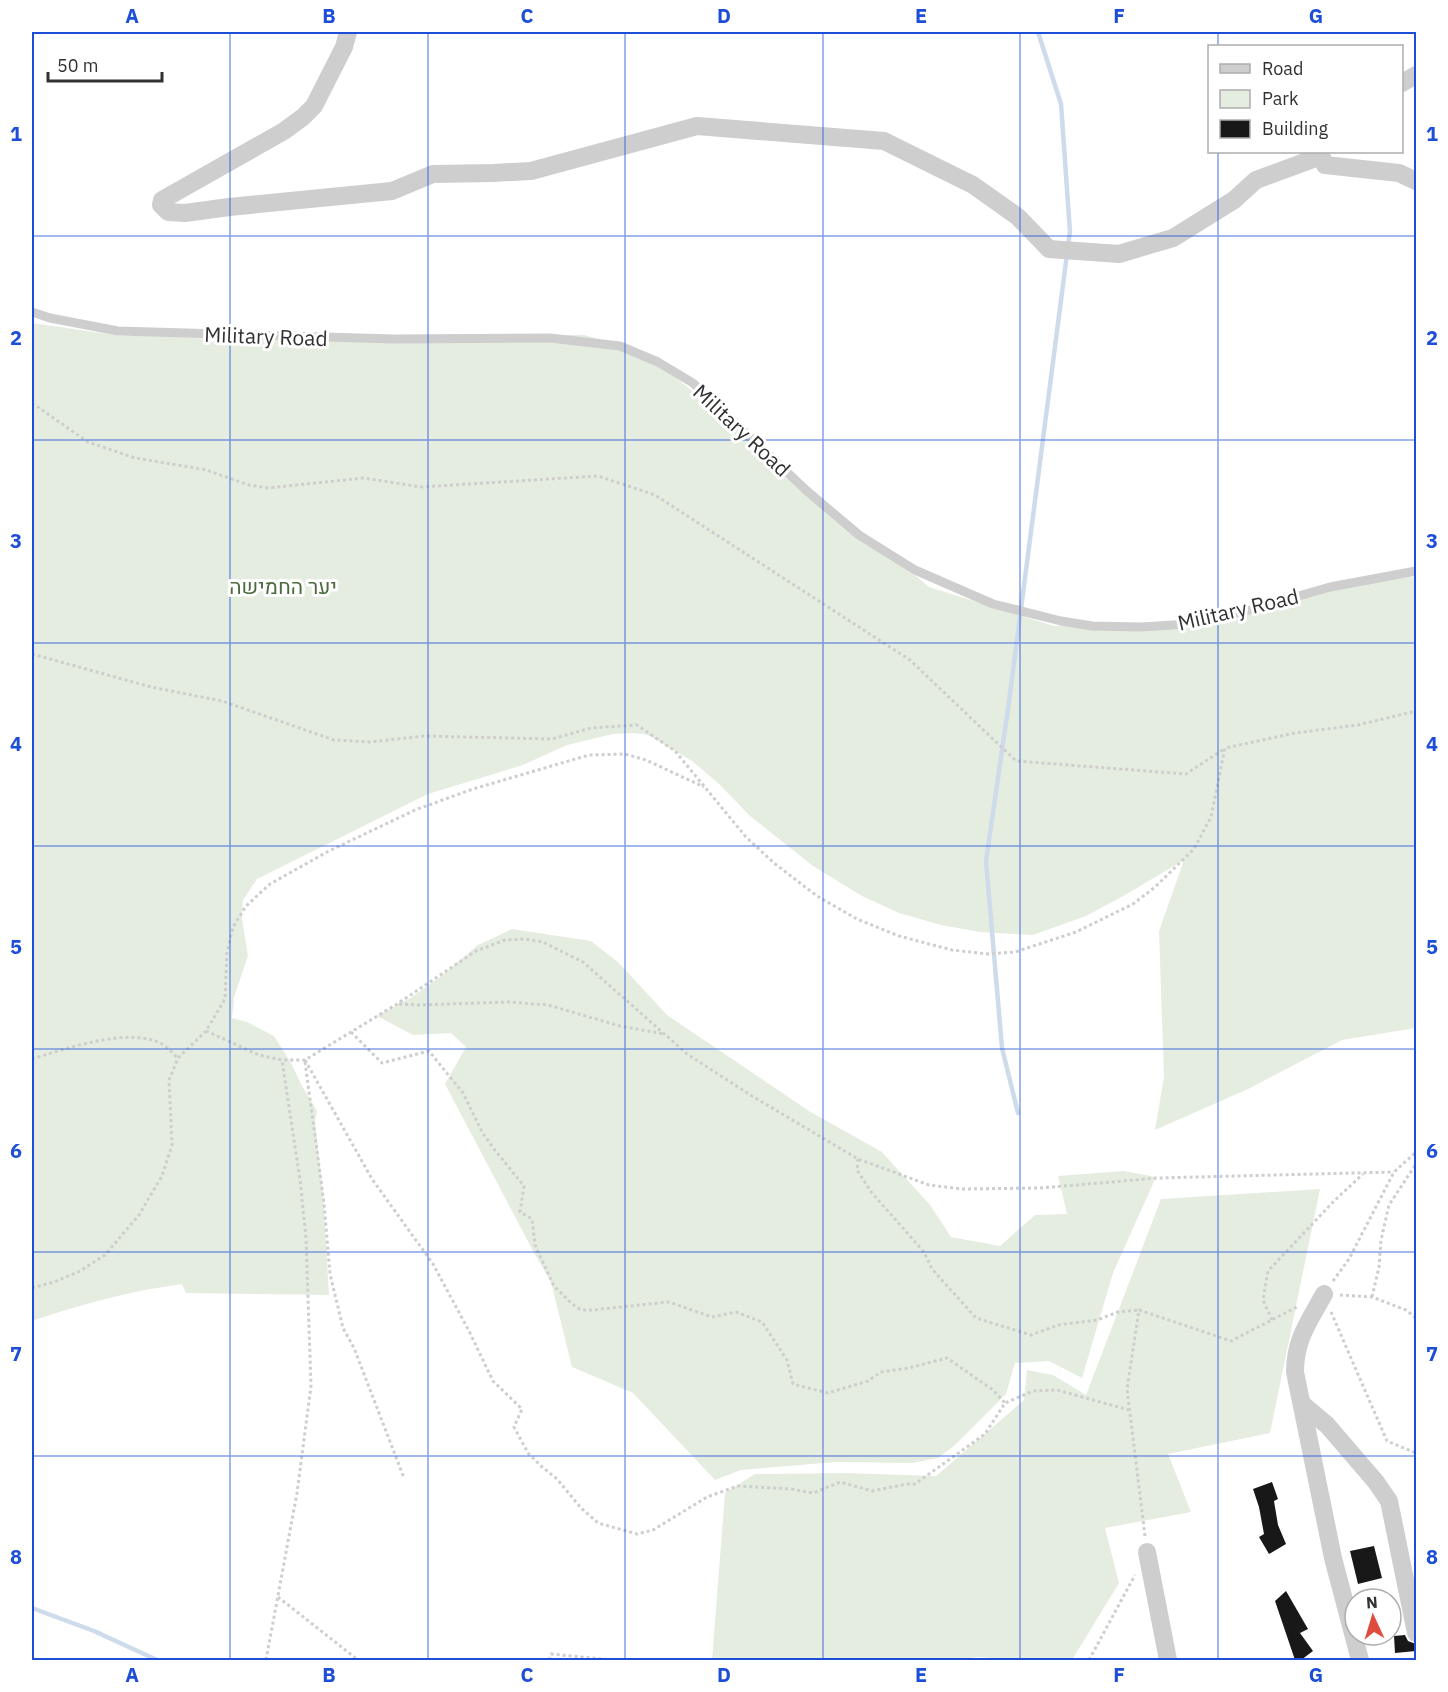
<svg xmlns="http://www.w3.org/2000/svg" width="1448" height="1692" font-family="'IBM Plex Sans',Heebo,sans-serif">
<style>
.green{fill:#e5ede0}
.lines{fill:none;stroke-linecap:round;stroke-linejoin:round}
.stream{stroke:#cddbeb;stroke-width:4.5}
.building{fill:#181818}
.path{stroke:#cecece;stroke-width:3;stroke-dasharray:3 3;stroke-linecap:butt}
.service{stroke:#cecece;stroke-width:9}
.minor{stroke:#cecece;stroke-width:18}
.grid{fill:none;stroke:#1d4ed8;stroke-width:1.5;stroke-opacity:0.55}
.labels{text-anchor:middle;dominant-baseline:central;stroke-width:6;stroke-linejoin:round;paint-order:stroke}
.street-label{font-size:21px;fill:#313131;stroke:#fff}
.park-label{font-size:21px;fill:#4d6b40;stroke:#fff}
.neatline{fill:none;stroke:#1d4ed8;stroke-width:2}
.grid-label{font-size:20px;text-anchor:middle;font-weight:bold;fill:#1d4ed8}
</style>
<rect width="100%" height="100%" fill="#fff"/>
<g class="green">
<path d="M32 323 122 336 584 335 645 352 929 587 1054 626 1183 623 1390 578 1416 577V1028L1342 1040 1248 1089 1155 1130 1164 1077 1159 931 1184 860 1125 895 1086 916 1033 935 980 932 941 925 899 913 862 896 813 866 750 816 719 784 692 761 648 735 634 733 613 734 567 745 523 765 428 794 257 879 243 900 242 919 248 956 234 997 232 1018 247 1022 274 1036 291 1063 301 1084 317 1111 315 1121 323 1193 329 1295 186 1293 182 1284C131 1291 81 1304 32 1321Z"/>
<path d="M512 929 591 941 619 963 667 1015 809 1111 882 1152 930 1205 951 1237 1000 1246 1035 1215 1067 1214 1058 1176 1124 1171 1156 1177 1113 1273 1082 1378 1049 1361 1015 1363 1006 1394 955 1445 938 1458 912 1463 835 1462 741 1470 715 1480 633 1393 572 1367 551 1282 532 1249 445 1084 466 1047 451 1033 413 1035 377 1016 412 997 440 977 478 945Z"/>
<path d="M1320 1189 1270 1433 1168 1454 1191 1512 1105 1528 1119 1583 1072 1660H1022L977 1657 955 1660H712L725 1493 755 1474 845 1473 936 1476 1024 1400 1027 1370 1053 1375 1086 1395 1161 1199Z"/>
</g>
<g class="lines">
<g class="stream">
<path d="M1038 32 1061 104 1070 232 1068 245"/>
<path d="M1018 1113 1002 1048 986 861 1008 709 1067 254"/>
<path d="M32 1608 94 1631 157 1660"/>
</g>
</g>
<g class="building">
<path d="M1272 1482 1278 1499 1274 1501 1278 1525 1286 1544 1269 1554 1259 1537 1264 1534 1259 1507 1253 1489Z"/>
<path d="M1374 1546 1382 1578 1358 1584 1350 1551Z"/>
<path d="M1286 1591 1308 1629 1300 1633 1313 1651 1301 1660H1295L1275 1601Z"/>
<path d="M1405 1635 1408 1641 1416 1644V1651L1395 1653 1394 1636Z"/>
</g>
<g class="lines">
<g class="path">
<path d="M32 403 88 442 135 458 206 470 249 485 268 488 364 478 421 487 598 476 655 495 910 660 1016 761 1186 774 1224 749"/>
<path d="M32 654 151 687 222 701 334 740 370 742 424 736 552 739 591 728 637 725 675 751 746 837 774 863 817 896 857 919 899 936 952 950 988 954 1015 952 1076 932 1133 904 1155 887 1194 849 1211 817 1225 748 1295 733 1358 725 1416 711"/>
<path d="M399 1004 419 1005 509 1002 548 1005 620 1026 664 1034"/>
<path d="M206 1031 259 1055 282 1060H305L397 1004 476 951 505 940 525 939 543 942 583 962 687 1054 752 1096 858 1159 929 1185 962 1189 1039 1188 1158 1178 1394 1172"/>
<path d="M351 1032 382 1063 429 1051 463 1093 482 1132 494 1149 524 1186 520 1212 532 1219 535 1245 554 1286 572 1304 581 1310H592L669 1302 712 1317 736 1312 762 1322 787 1360 793 1384 828 1393 868 1381 881 1372 909 1368 947 1358 993 1390 1005 1403"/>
<path d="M32 1059C65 1049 127 1027 160 1043 167 1046 173 1054 178 1058"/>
<path d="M305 1060 372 1179 433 1264 469 1331 493 1381 522 1409 514 1427 528 1453 541 1466 557 1479 581 1508 598 1523 637 1534 653 1530 707 1497 738 1486 791 1489 813 1493 840 1482 872 1491 907 1484H915L985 1434 1005 1403 1033 1391 1057 1390 1129 1410"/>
<path d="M305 1062 324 1203 330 1274 343 1328 354 1348 404 1478"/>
<path d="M858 1159 857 1170 872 1193 924 1252 932 1269 976 1318 1031 1335 1058 1325 1097 1320 1118 1312 1139 1310"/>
<path d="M1333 1281 1349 1259 1394 1172 1416 1152"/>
<path d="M32 1288 54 1282 80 1271 105 1255 139 1215 162 1176 172 1145 169 1080 178 1058 206 1031 225 999 227 953 233 927 246 906 270 884 327 852 415 810 473 789 589 755 625 754 646 760 704 787"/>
<path d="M1340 1295 1372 1297 1406 1310 1416 1318"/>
<path d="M1372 1297 1379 1267 1381 1240 1389 1205 1416 1164"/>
<path d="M1331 1312 1387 1441 1416 1453"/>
<path d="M1272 1320 1263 1300 1268 1271 1334 1201 1363 1174"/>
<path d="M1145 1536 1127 1389 1139 1310 1231 1341 1297 1307"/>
<path d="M278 1597 358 1660"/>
<path d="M266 1660 297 1493 311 1386 306 1238 300 1180 282 1060"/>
<path d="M549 1660 551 1654 612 1660"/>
<path d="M1089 1660 1135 1575"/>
</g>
<path class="service" d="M32 312 50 318 118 331 394 339 550 338 620 346 658 362 693 383 807 491 859 535 915 570 993 604 1061 621 1092 626 1141 627 1189 624 1243 612 1330 587 1416 571"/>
<g class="minor">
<path d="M348 32 344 47 314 106 303 117 284 131 162 200 161 205 168 212 185 213 229 207 392 191 433 174 493 173 531 171 697 126 884 141 973 185 1018 217 1049 249 1119 254 1173 238 1234 200 1256 180 1321 156"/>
<path d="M1402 83 1416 75"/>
<path d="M1320 152 1325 165 1399 173 1416 181"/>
<path d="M1324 1294C1309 1322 1295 1339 1295 1372L1333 1558 1360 1660"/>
<path d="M1302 1404 1327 1425 1376 1482 1389 1501 1416 1633"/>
<path d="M1147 1552 1168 1660"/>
</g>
</g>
<path class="grid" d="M230 32V1660M428 32V1660M625 32V1660M823 32V1660M1020 32V1660M1218 32V46M1218 152V1660M32 236H1416M32 440H1416M32 643H1416M32 846H1416M32 1049H1416M32 1252H1416M32 1456H1416"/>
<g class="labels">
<g class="street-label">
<text transform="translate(266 336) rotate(2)">Military Road</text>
<text transform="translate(742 430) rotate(43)">Military Road</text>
<text transform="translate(1238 609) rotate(-13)">Military Road</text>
</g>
<g class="park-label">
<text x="283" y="586">יער החמישה</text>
</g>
</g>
<rect width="1448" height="1692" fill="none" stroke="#ffffff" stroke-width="66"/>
<rect x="1208" y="45" width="195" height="108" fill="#ffffff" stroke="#adadad" stroke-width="1.5"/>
<rect x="1220" y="64" width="30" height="9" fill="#cecece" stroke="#adadad" stroke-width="1.5"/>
<text x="1262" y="75" font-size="18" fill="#313131">Road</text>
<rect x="1220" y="90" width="30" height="18" fill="#e5ede0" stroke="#adadad" stroke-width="1.5"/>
<text x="1262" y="105" font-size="18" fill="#313131">Park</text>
<rect x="1220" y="120" width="30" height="18" fill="#181818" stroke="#adadad" stroke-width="1.5"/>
<text x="1262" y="135" font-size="18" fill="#313131">Building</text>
<g transform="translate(1373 1617) rotate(356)"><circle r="28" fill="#ffffff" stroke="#adadad" stroke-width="1.5"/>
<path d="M0-4.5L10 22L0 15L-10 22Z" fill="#de4c3d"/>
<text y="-9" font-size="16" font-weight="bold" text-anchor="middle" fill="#313131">N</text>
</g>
<path d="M48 72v9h114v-9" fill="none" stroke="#313131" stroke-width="3"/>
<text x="57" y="72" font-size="18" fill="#313131" stroke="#ffffff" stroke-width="4.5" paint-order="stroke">50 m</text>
<rect x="33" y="33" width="1382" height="1626" class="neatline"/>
<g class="grid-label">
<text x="132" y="23">A</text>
<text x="329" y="23">B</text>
<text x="527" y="23">C</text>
<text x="724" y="23">D</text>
<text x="921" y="23">E</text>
<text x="1119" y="23">F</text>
<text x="1316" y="23">G</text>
<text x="16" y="141">1</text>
<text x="1432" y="141">1</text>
<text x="16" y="345">2</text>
<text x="1432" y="345">2</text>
<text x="16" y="548">3</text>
<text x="1432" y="548">3</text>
<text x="16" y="751">4</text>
<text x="1432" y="751">4</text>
<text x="16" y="954">5</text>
<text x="1432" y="954">5</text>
<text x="16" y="1158">6</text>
<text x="1432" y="1158">6</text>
<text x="16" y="1361">7</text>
<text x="1432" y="1361">7</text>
<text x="16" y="1564">8</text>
<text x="1432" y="1564">8</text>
<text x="132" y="1682">A</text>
<text x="329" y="1682">B</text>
<text x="527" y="1682">C</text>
<text x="724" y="1682">D</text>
<text x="921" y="1682">E</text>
<text x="1119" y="1682">F</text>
<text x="1316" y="1682">G</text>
</g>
</svg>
